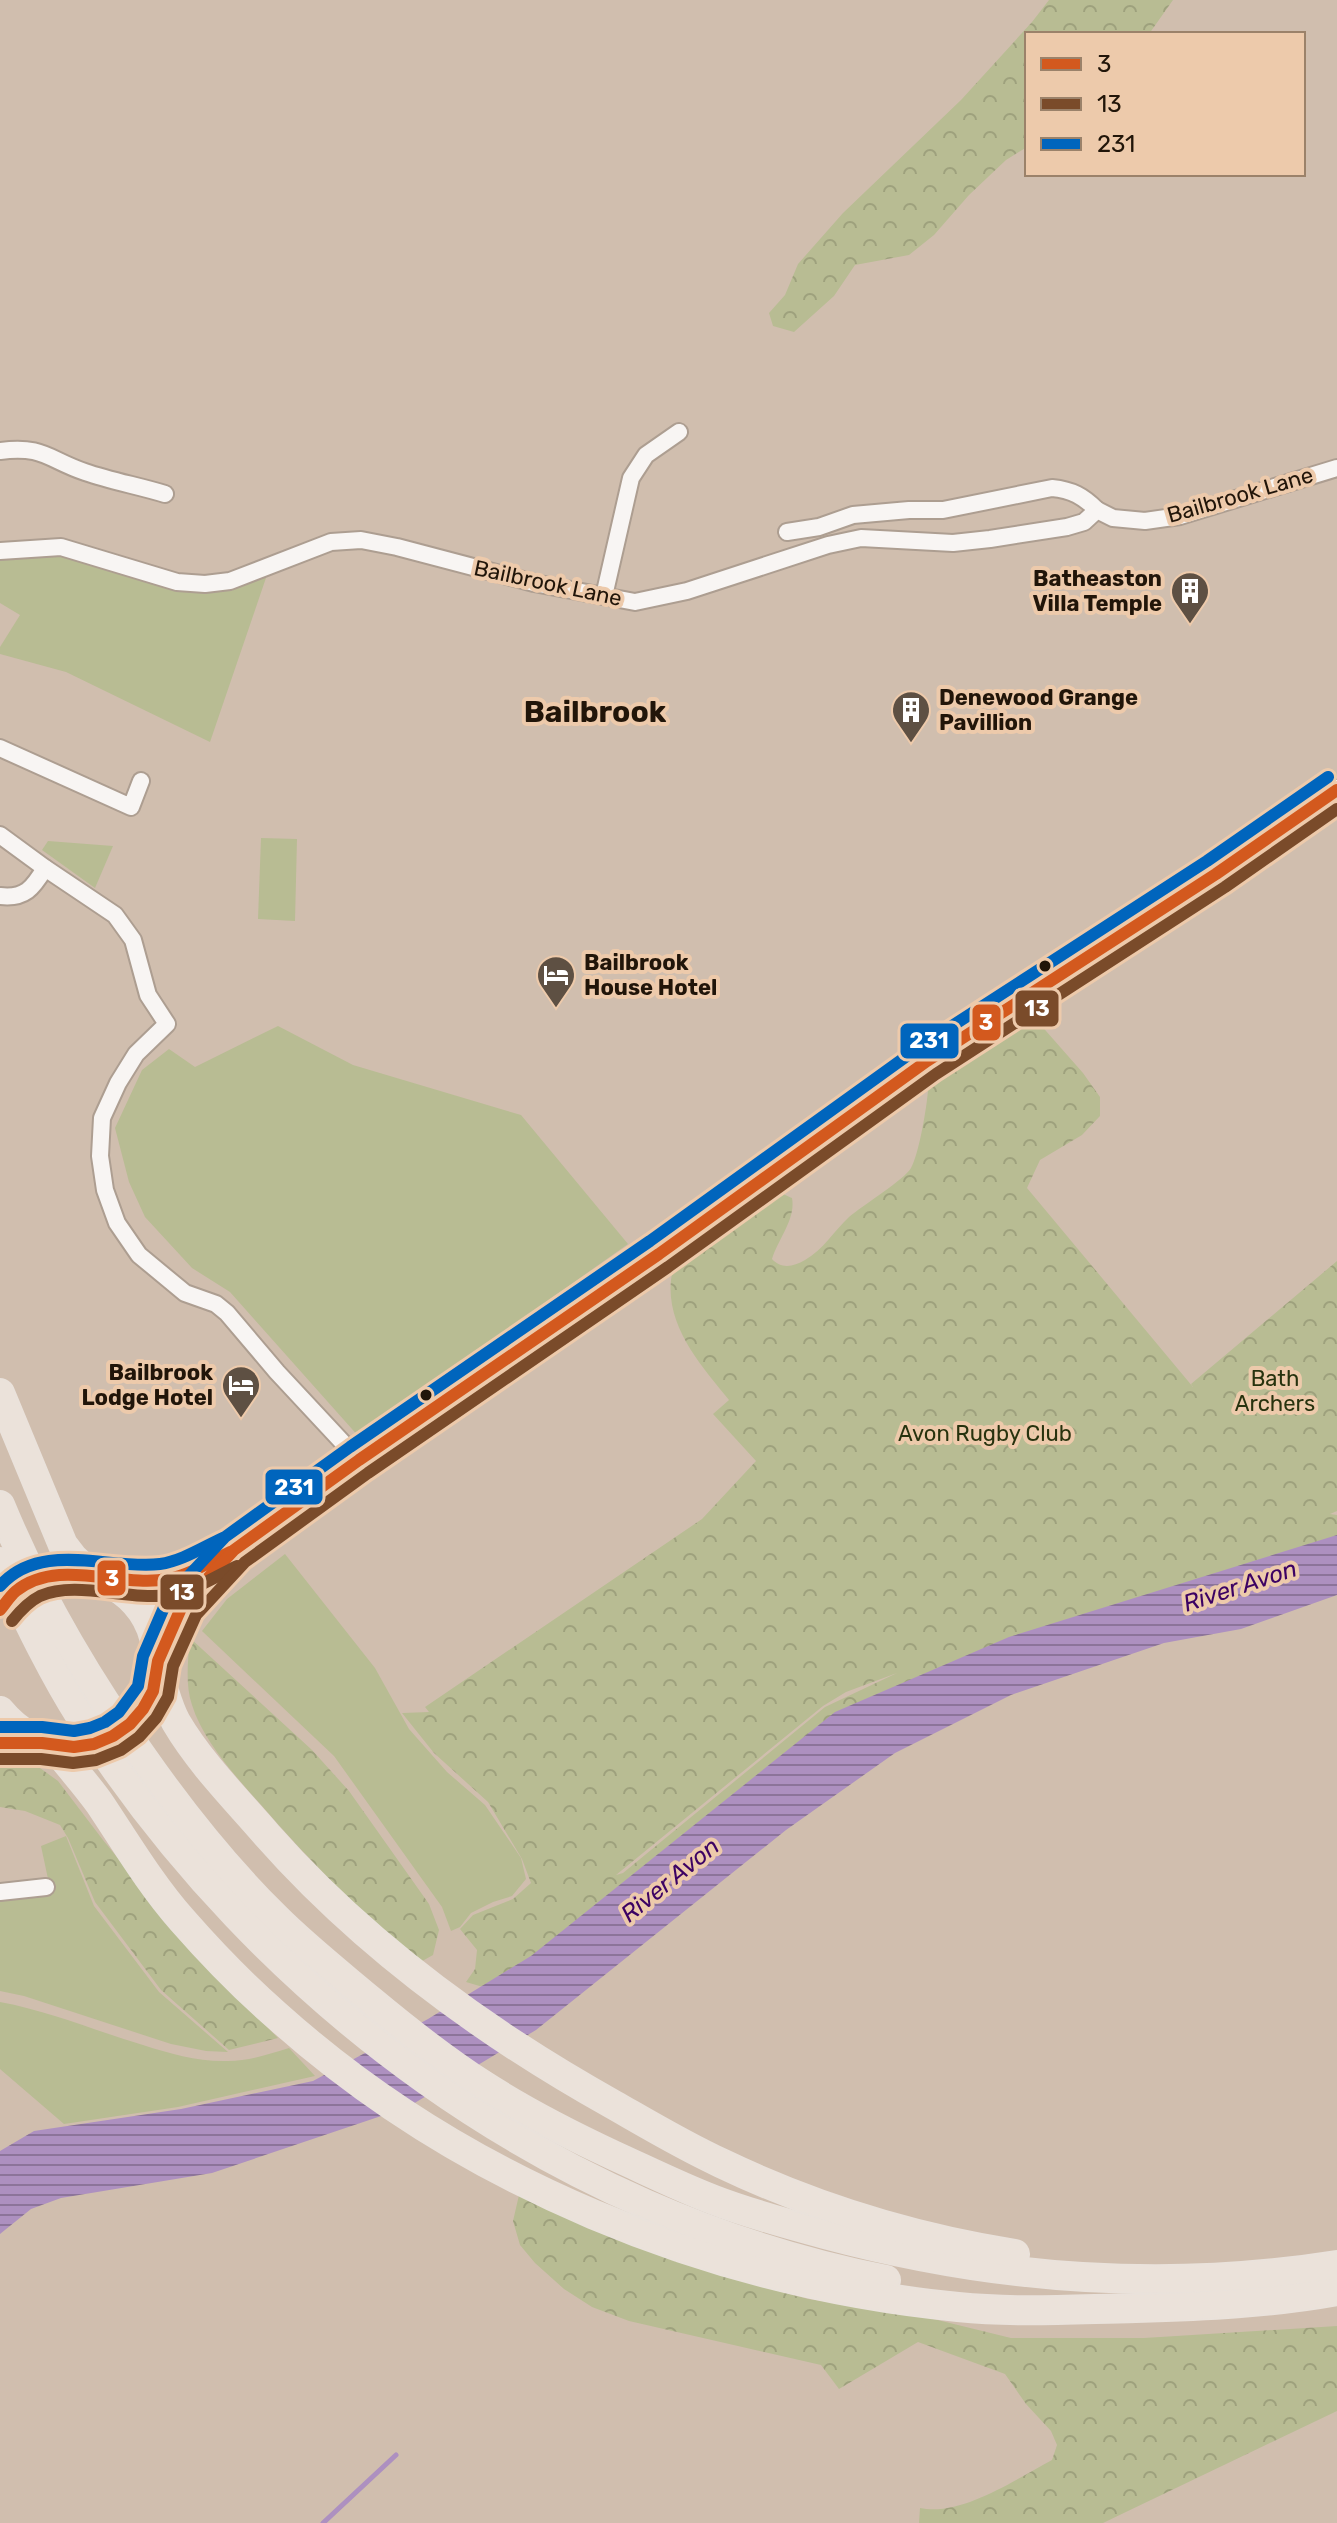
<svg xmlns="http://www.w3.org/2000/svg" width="1337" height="2523" font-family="Rubik,sans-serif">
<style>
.grass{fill:#b8bc93}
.forest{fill:url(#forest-crowns);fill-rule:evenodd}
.water{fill:url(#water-rules)}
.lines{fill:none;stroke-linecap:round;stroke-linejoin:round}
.stream{stroke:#ad90c0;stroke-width:5}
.minor-casing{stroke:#ad9e91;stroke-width:20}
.tertiary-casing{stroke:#ad9e91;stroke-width:24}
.trunk-casing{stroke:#eae2db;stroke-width:30}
.minor{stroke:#f8f5f3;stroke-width:16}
.tertiary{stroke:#f8f5f3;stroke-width:20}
.trunk{stroke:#ebe2da;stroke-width:26}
.trunk-bridge-casing{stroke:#eae2db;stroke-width:30;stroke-linecap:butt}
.trunk-bridge{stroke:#ebe2da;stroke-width:26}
.bus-1-casing{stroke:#edcaab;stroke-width:18}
.bus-2-casing{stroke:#edcaab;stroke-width:18}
.bus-3-casing{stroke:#edcaab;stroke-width:18}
.bus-1{stroke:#d3591e;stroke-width:12}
.bus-2{stroke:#7a4b2a;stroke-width:12}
.bus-3{stroke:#0065bd;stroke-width:12}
.bus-dot{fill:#211509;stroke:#edcaab;stroke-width:3}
.labels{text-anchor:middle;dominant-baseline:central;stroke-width:8;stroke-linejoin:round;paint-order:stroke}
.street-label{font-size:22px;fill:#211509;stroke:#edcaab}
.poi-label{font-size:22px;font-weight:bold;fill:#211509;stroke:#edcaab;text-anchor:end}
.park-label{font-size:22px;fill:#27320e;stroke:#edcaab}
.water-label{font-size:24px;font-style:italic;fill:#3c0263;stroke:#edcaab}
.district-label{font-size:30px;font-weight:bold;fill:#211509;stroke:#edcaab}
.line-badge{stroke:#edcaab;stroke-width:3}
.badge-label{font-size:22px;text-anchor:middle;font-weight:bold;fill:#fff}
</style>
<defs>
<pattern id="forest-crowns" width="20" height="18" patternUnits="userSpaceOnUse" patternTransform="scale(2)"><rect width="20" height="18" fill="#b8bc93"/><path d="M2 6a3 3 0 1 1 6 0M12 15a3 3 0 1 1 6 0" fill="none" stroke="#9ea17d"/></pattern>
<pattern id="water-rules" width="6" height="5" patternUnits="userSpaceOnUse" patternTransform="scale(2)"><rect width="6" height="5" fill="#ad90c0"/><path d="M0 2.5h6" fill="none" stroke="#8c749a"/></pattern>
</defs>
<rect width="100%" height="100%" fill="#d0beae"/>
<g class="grass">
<path d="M57 552 169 586 268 572 210 742 66 672 0 654V647L20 615 0 603V556Z"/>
<path d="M261 838 297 839 295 921 258 919Z"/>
<path d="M48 841 113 846 95 888 42 850Z"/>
<path d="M278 1026 353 1065 521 1115 628 1244 450 1370 360 1438 230 1292 192 1268 145 1217 129 1182 115 1128 142 1070 169 1049 195 1067Z"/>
<path d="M285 1554 375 1668 409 1729 447 1772 485 1805 521 1858 526 1879 512 1896 493 1902 471 1913 460 1927 451 1931 442 1907 334 1756 202 1631 227 1599Z"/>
<path d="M66 1836 94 1906 159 1992 228 2052 206 2051 171 2044 24 1996 0 1991V1897L51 1893 41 1846Z"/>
<path d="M0 2002C49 2011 96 2031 143 2045 171 2054 199 2062 228 2061 249 2061 269 2054 289 2048L315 2076 178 2107 64 2124 0 2069Z"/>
</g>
<g class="forest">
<path d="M1049 0H1173L1149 34H1027V147L1006 160 969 195 934 235 909 255 855 265 834 296 794 332 773 326 769 313 785 295 798 264 843 213 961 100 1032 22Z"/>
<path d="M1024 1023H1039L1083 1073 1100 1097V1116L1082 1135 1040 1160 1027 1188 1193 1387 1191 1384 1337 1261V1511L1330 1514 1337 1515V1553L1096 1614 503 1993 466 1982 475 1969 477 1950 460 1929 473 1915 513 1899 531 1883 522 1859 488 1802 434 1753 402 1713 429 1712 425 1707 702 1519 756 1461 713 1414 729 1400C702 1367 666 1327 671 1280 672 1269 678 1255 686 1246 696 1234 760 1191 775 1192 781 1192 787 1196 792 1198 796 1219 778 1239 772 1259 781 1269 793 1267 805 1260 823 1250 834 1231 849 1217 862 1206 905 1179 911 1168 919 1154 927 1106 928 1090L955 1064 1004 1026ZM897 1673 825 1707 623 1873 616 1875 823 1706 846 1692Z"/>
<path d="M190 1638 312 1750 349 1791 429 1904 439 1930 433 1955 417 1964C363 1913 310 1862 262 1806 237 1778 203 1741 192 1705 185 1685 188 1659 190 1638Z"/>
<path d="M0 1760 20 1761 40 1768 58 1781 103 1840 202 1961 278 2038 229 2050 161 1990 95 1902 68 1838 60 1825 25 1811 0 1807Z"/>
<path d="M519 2195 553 2212 715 2273 808 2299 909 2313 1011 2338H1144L1337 2326V2411L1103 2523H919L920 2508C961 2517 1016 2479 1052 2460L1057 2445 1051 2431 1026 2404 1005 2374 918 2342 839 2389 821 2365 629 2321 592 2307 564 2289 535 2263 520 2245 513 2221Z"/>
</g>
<path class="water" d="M1337 1535V1595L1241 1629 1164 1643 1011 1695 895 1753 786 1830 536 2030 408 2107 212 2173 61 2198 31 2209 0 2234V2151L34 2131 181 2109 313 2081 428 2019 531 1956 835 1712 1009 1637Z"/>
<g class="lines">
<path class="stream" d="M323 2523 396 2455"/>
<defs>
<g id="minor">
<path d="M0 451C43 445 49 460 85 472 111 481 139 486 165 494"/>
<path d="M787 532 819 527 853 515 909 510H943L1052 488C1072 490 1083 496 1097 510"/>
<path d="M0 551 61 547 177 582 205 584 230 581 331 542 361 540 397 547 534 583 635 602 687 591 828 545 861 538 953 543 990 539 1067 527 1084 522 1097 510 1113 518 1145 521 1180 516 1337 468"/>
<path d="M604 596 631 478 646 455 679 432"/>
<path d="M0 748 131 807 141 781"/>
<path d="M0 835 45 868 115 915 133 940 148 995 167 1024 136 1054 118 1083 102 1118 100 1156 105 1190 117 1223 139 1255 185 1293 216 1304 227 1313 277 1372 359 1460"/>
<path d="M0 896C25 899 33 888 45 868"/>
<path d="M0 1892 46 1887"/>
</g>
<g id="tertiary">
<path d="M102 1579 129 1580 171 1578 221 1556"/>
<path d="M158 1661 182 1606 234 1550 359 1460 659 1254 927 1061 1216 874 1337 790"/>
</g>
<g id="trunk">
<path d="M0 1393 63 1545 73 1558 92 1576"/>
<path d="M0 1505C38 1597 85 1677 143 1758 183 1815 226 1869 276 1918 305 1947 338 1973 370 2000 406 2030 444 2060 483 2085 525 2112 570 2135 615 2156 648 2171 680 2187 714 2200 750 2214 788 2224 825 2234 992 2279 1166 2292 1337 2265"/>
<path d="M0 1562C25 1614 50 1668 81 1717 263 2001 553 2214 886 2280"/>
<path d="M74 1574C135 1580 168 1629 153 1688"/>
<path d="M157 1671C164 1688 167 1706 176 1722 200 1763 236 1799 267 1835 365 1946 485 2033 614 2105 649 2125 684 2146 721 2163 813 2207 914 2238 1015 2254"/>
<path d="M0 1711C19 1734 41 1745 71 1747"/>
<path d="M54 1746C69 1766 86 1784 100 1804 126 1843 151 1885 182 1920 210 1952 244 1987 276 2015 462 2182 710 2283 958 2307 1017 2313 1077 2309 1136 2308 1203 2306 1272 2303 1337 2291"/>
</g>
</defs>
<use href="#minor" class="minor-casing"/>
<use href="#tertiary" class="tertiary-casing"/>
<use href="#trunk" class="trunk-casing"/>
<use href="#minor" class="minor"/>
<use href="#tertiary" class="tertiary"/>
<use href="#trunk" class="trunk"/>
<defs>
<g id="trunk-bridge">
<path d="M4 1604C23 1586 41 1576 67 1574"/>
<path d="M74 1747C104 1742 123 1732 143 1709"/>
</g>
</defs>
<use href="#trunk-bridge" class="trunk-bridge-casing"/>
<use href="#trunk-bridge" class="trunk-bridge"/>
<defs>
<g id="bus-1">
<path d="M0 1610C5 1604 10 1596 16 1591 58 1557 119 1588 168 1579 189 1575 210 1562 230 1552"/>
<path d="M0 1743H42L74 1747 94 1744 113 1736 130 1724 143 1709 153 1691 158 1661 182 1606 234 1550 359 1460 659 1254 927 1061 1216 874 1337 790"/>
</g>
<g id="bus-2">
<path d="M12 1621C20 1611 28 1602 40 1596 76 1580 129 1601 169 1595 193 1591 215 1577 237 1566"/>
<path d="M0 1759H41L73 1763 96 1760 121 1750 139 1737 156 1718 168 1697 173 1666 196 1615 245 1562 368 1473 668 1267 936 1074 1225 887 1337 809"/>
</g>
<g id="bus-3">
<path d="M0 1586C41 1540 108 1570 160 1564 182 1561 203 1547 223 1538"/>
<path d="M0 1727H42L74 1731 90 1728 105 1722 119 1712 138 1686 143 1656 168 1598 225 1537 350 1447 650 1241 918 1048 1207 861 1328 777"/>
</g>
</defs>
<use href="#bus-1" class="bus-1-casing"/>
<use href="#bus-2" class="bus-2-casing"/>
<use href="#bus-3" class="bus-3-casing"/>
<use href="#bus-1" class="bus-1"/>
<use href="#bus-2" class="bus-2"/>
<use href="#bus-3" class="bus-3"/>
</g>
<defs>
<symbol id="building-pin" viewBox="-11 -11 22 30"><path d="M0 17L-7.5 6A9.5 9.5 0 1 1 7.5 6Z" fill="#5e5043" stroke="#edcaab"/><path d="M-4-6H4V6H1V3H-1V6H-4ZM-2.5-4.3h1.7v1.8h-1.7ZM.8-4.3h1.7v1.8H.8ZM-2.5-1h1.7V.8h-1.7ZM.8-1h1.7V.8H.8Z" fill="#fff"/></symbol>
<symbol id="hotel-pin" viewBox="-11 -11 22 30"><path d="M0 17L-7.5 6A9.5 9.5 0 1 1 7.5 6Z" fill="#5e5043" stroke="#edcaab"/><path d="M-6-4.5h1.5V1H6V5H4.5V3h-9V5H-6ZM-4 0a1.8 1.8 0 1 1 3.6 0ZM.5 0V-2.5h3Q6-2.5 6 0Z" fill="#fff"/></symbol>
</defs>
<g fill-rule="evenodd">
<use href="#building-pin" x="1168" y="569" width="44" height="60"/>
<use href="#building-pin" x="889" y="688" width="44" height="60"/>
<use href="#hotel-pin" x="534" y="953" width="44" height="60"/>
<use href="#hotel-pin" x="219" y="1363" width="44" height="60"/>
</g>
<g class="bus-dot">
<circle cx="1045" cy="966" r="7"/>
<circle cx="426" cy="1395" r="7"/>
</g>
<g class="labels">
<g class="street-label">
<text transform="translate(1240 495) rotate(-16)">Bailbrook Lane</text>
<text transform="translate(548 583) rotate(12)">Bailbrook Lane</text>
</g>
<g class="poi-label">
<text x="1162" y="578">Batheaston<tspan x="1162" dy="25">Villa Temple</tspan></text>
<text x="939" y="697" text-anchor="start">Denewood Grange<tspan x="939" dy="25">Pavillion</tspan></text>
<text x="584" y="962" text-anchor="start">Bailbrook<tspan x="584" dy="25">House Hotel</tspan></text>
<text x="213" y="1372">Bailbrook<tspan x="213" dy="25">Lodge Hotel</tspan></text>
</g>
<g class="park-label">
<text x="1275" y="1378">Bath<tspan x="1275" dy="25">Archers</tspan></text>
<text x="985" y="1433">Avon Rugby Club</text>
</g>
<g class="water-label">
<text transform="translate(1240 1586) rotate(-18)">River Avon</text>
<text transform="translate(670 1880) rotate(-39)">River Avon</text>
</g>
<g class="district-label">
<text x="595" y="712">Bailbrook</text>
</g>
</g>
<g class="line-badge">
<rect x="1014" y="989" width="46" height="39" rx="8" fill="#7a4b2a"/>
<rect x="971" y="1003" width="31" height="39" rx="8" fill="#d3591e"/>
<rect x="899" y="1022" width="61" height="38" rx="8" fill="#0065bd"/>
<rect x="264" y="1468" width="60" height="38" rx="8" fill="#0065bd"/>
<rect x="96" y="1559" width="31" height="38" rx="8" fill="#d3591e"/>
<rect x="159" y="1573" width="46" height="38" rx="8" fill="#7a4b2a"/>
</g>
<g class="badge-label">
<text x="1037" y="1016">13</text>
<text x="986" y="1030">3</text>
<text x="929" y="1048">231</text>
<text x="294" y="1495">231</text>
<text x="112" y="1586">3</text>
<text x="182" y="1600">13</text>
</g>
<rect x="1025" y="32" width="280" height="144" fill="#edcaab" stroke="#9b826a" stroke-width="2"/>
<rect x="1041" y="58" width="40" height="12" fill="#d3591e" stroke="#9b826a" stroke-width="2"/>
<text x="1097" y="72" font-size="24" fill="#211509">3</text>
<rect x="1041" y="98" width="40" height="12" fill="#7a4b2a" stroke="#9b826a" stroke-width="2"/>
<text x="1097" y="112" font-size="24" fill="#211509">13</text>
<rect x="1041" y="138" width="40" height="12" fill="#0065bd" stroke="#9b826a" stroke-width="2"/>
<text x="1097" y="152" font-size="24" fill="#211509">231</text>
</svg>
